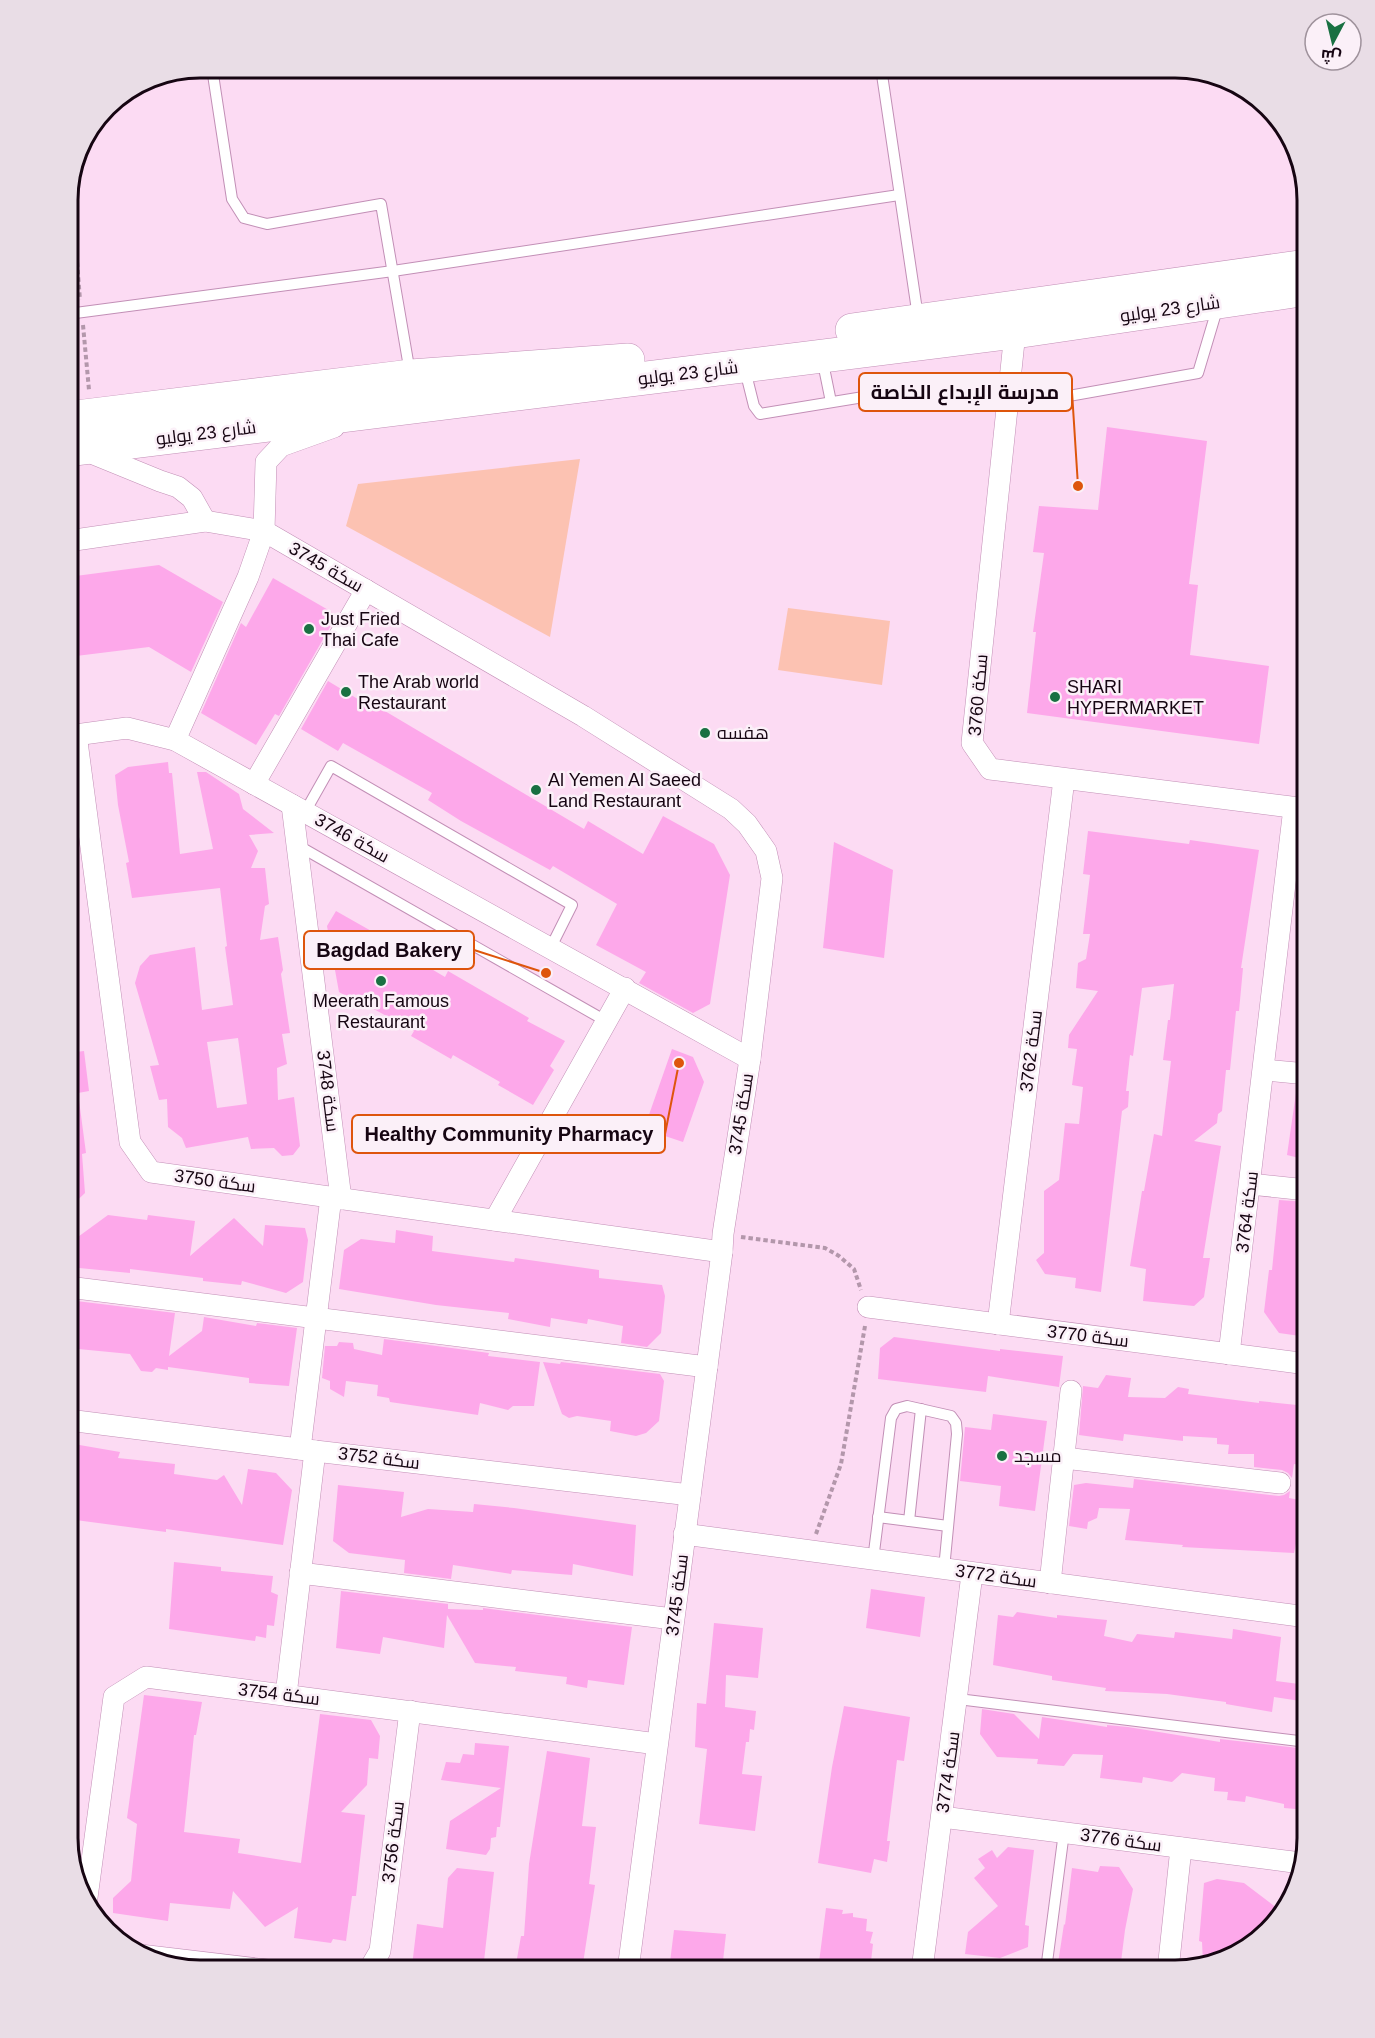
<svg xmlns="http://www.w3.org/2000/svg" width="1375" height="2038" font-family="Helvetica,Cairo,sans-serif">
<style>
.green{fill:#fcc2b2}
.building{fill:#fda8ea;fill-rule:evenodd}
.lines{fill:none;stroke-linecap:round;stroke-linejoin:round}
.lane-casing{stroke:#c28fb6;stroke-width:12}
.street-casing{stroke:#c28fb6;stroke-width:22}
.primary-casing{stroke:#c28fb6;stroke-width:34}
.path{stroke:#b397ab;stroke-width:4;stroke-dasharray:4.5 3;stroke-linecap:butt}
.lane{stroke:#fff;stroke-width:10}
.street{stroke:#fff;stroke-width:21}
.primary{stroke:#fff;stroke-width:33}
.poi-dot{fill:#197042;stroke:#fbf0f8;stroke-width:2}
.labels{text-anchor:middle;dominant-baseline:central;stroke-width:5;stroke-linejoin:round;paint-order:stroke}
.street-label{font-size:18px;fill:#160512;stroke:#fbf0f8}
.poi-label{font-size:18px;fill:#160512;stroke:#fbf0f8;text-anchor:start}
.rim{fill:none;stroke:#160512;stroke-width:3}
.leader{fill:none;stroke:#de550c;stroke-width:2}
.callout-dot{fill:#de550c;stroke:#fbf0f8;stroke-width:2}
.callout{fill:#fbf0f8;stroke:#de550c;stroke-width:2}
.callout-label{font-size:20px;text-anchor:middle;font-weight:bold;fill:#160512}
</style>
<rect width="100%" height="100%" fill="#fcdbf3"/>
<g class="green">
<path d="M580 459 550 637 346 526 358 484Z"/>
<path d="M788 608 890 621 882 685 778 670Z"/>
</g>
<g class="building">
<path d="M1107 427 1207 441 1189 584 1198 585 1190 655 1269 666 1259 744 1027 713 1036 632H1033L1044 553 1033 552 1039 506 1098 510Z"/>
<path d="M159 565 223 602 191 672 149 647 68 657V577Z"/>
<path d="M273 578 337 615 279 716 275 714 256 745 201 713 241 623 246 627Z"/>
<path d="M328 681 366 704 368 701 584 829 588 821 643 854 663 816 714 844 730 875 710 1004 693 1013 639 983 646 972 596 945 617 904 553 866 550 870 461 821 428 800 432 793 343 743 338 751 301 729Z"/>
<path d="M168 762 169 773H172L180 854 213 849 197 772H206L239 794 243 809 274 833 249 835 258 851 251 868H265L269 904 265 906 260 940 278 937 283 970 281 974 290 1033 282 1034 287 1064 277 1068 278 1100 294 1097 300 1146 293 1155 282 1156 274 1148 251 1149 248 1137 186 1148 182 1138 168 1127 167 1099 159 1100 150 1066 159 1065 135 983 140 966 150 955 195 947 202 1010 233 1005 225 947 227 946 220 888 132 898 126 863 129 862 118 805 115 775 128 767ZM238 1038 247 1104 217 1108 207 1042Z"/>
<path d="M1088 831 1189 844 1190 840 1259 850 1241 968H1243L1239 1011H1236L1230 1070H1226L1222 1111 1218 1114 1217 1123 1194 1141 1221 1146 1203 1258H1210L1204 1297 1194 1306 1143 1301 1146 1269 1130 1266 1142 1191H1144L1154 1134 1162 1136 1171 1061 1163 1060 1168 1020H1170L1174 984 1142 988 1133 1056 1130 1055 1126 1091H1129L1128 1107 1122 1111 1101 1292 1075 1288 1076 1278 1045 1274 1036 1260 1044 1253V1191L1059 1180 1065 1123 1079 1124 1083 1087 1072 1085 1077 1049 1068 1048 1069 1035 1098 991 1076 988 1078 963 1086 959 1090 934H1083L1090 875 1083 874Z"/>
<path d="M834 842 893 870 884 958 823 948Z"/>
<path d="M336 911 403 949 401 951 445 977 448 971 529 1018 527 1021 565 1041 550 1066 554 1070 533 1105 498 1085 500 1082 453 1055 451 1059 411 1036 414 1031 370 1007 368 1009 339 992 327 926Z"/>
<path d="M672 1049 693 1057 704 1082 683 1142 644 1129Z"/>
<path d="M84 1051 89 1091 78 1093 86 1153 82 1154 85 1193 68 1209V1053Z"/>
<path d="M1297 1086H1307V1160L1287 1155Z"/>
<path d="M1279 1200 1307 1202V1337L1279 1333 1264 1312 1269 1270H1272Z"/>
<path d="M108 1215 147 1220 148 1215 195 1221 190 1256 234 1218 263 1246 265 1225 305 1228 308 1240 303 1282 286 1293 242 1281 241 1285 203 1281V1278L130 1269V1273L69 1267 71 1242Z"/>
<path d="M396 1230 433 1236 432 1251 514 1262 515 1258 599 1270V1278L662 1285 665 1296 661 1333 647 1347 621 1343 623 1326 588 1319 587 1324 551 1318 550 1327 508 1319 509 1313 436 1305 339 1289 344 1250 361 1239 395 1243Z"/>
<path d="M68 1300 175 1313 169 1356 202 1331 204 1317 256 1326 257 1323 297 1328 289 1386 249 1383V1378L168 1367V1370L156 1368 152 1372 141 1371 130 1354 68 1348Z"/>
<path d="M894 1337 1000 1351V1349L1063 1356 1059 1387 988 1376 986 1392 878 1379 880 1348Z"/>
<path d="M384 1339 489 1353 488 1356 540 1362 534 1406H513L508 1410 480 1403 478 1415 390 1402 389 1398 377 1396 378 1385 346 1381 344 1397 330 1389V1381L322 1378 325 1346H337L339 1342 353 1343 354 1349 382 1355Z"/>
<path d="M543 1362 560 1364 561 1362 660 1374 664 1381 659 1421 646 1433 636 1436 610 1431 611 1421 577 1416 569 1418 562 1414Z"/>
<path d="M1106 1375 1131 1378 1128 1397 1165 1398 1178 1387 1189 1389 1188 1394 1259 1403V1401L1307 1406 1300 1465 1294 1464 1292 1478 1288 1473 1282 1470 1254 1467V1454H1228L1229 1445 1217 1444V1438L1183 1436V1441L1124 1434 1123 1441 1079 1435 1083 1386 1098 1388Z"/>
<path d="M993 1414 1047 1421 1035 1511 999 1506 1001 1486 960 1481 965 1427 991 1430Z"/>
<path d="M68 1443 120 1452 118 1458 175 1464 174 1474 217 1480 224 1475 242 1505 248 1469 276 1473 292 1490 283 1545 166 1529V1532L68 1519 71 1496 68 1495Z"/>
<path d="M1134 1479 1279 1496 1284 1495 1290 1491 1289 1498 1305 1501 1294 1553 1182 1547 1183 1545 1125 1540 1130 1509 1099 1508 1097 1518 1088 1522 1087 1529 1069 1526 1074 1485 1086 1483 1133 1488Z"/>
<path d="M338 1485 404 1492 401 1517 428 1509 473 1512 474 1504 514 1508 636 1525 633 1576 573 1564 572 1575 512 1570 511 1574 453 1565 451 1579 404 1573 405 1560 349 1553 333 1541Z"/>
<path d="M174 1562 221 1567V1571L273 1576 271 1592 278 1595 274 1626 267 1625 266 1638 256 1636 255 1641 169 1629Z"/>
<path d="M871 1589 925 1597 920 1637 866 1628Z"/>
<path d="M341 1591 448 1604V1609L483 1610V1608L632 1627 624 1685 588 1680 587 1688 566 1684 567 1677 515 1671 516 1667 475 1663 447 1615 444 1648 383 1637 380 1654 336 1648Z"/>
<path d="M1017 1612 1057 1618V1615L1107 1620 1104 1636 1132 1642 1137 1634 1174 1638 1175 1632 1232 1639 1233 1629 1281 1637 1276 1681 1307 1685V1702L1274 1697 1272 1712 1226 1704V1702L1167 1694 1105 1691 1106 1688 1052 1680V1676L993 1665 998 1615 1013 1617Z"/>
<path d="M714 1623 763 1628 758 1678 726 1675 725 1707 756 1711 754 1730 750 1729 749 1742H746L742 1774 762 1776 755 1831 699 1824 707 1749 695 1747 697 1703 706 1704Z"/>
<path d="M144 1695 202 1702 196 1735H194L184 1832 240 1839 238 1853 301 1863 320 1714 371 1720 380 1736 378 1759 369 1758 367 1785 341 1812 365 1815 356 1896H352L346 1941 333 1939 331 1943 294 1938 298 1907 265 1927 233 1891 230 1909 170 1903 168 1921 113 1913V1898L131 1881 137 1824 127 1818Z"/>
<path d="M844 1706 910 1717 904 1761 897 1760 887 1841H890L887 1862 874 1859 871 1873 818 1863 832 1767Z"/>
<path d="M982 1709 1014 1714 1039 1739 1042 1717 1107 1727V1725L1128 1727 1220 1742V1739L1307 1749V1810L1284 1808V1804L1246 1796 1245 1802 1227 1800 1228 1792 1214 1791 1215 1778 1182 1773 1172 1782 1143 1777 1142 1783 1100 1778 1103 1755 1073 1754 1064 1766 1037 1764 1038 1759 997 1757 980 1734Z"/>
<path d="M475 1743 509 1746 500 1827H497L496 1837 491 1838 490 1849 486 1855 446 1849 450 1821 501 1788 441 1780 446 1762 460 1763 463 1754 474 1755Z"/>
<path d="M547 1751 590 1758 582 1826 596 1827 589 1884 595 1885 582 1970H515L521 1936H524L529 1864Z"/>
<path d="M1008 1847 1034 1850 1025 1925 1029 1926 1028 1947 1000 1958 965 1954 968 1932 998 1906 974 1878 985 1868 978 1859 992 1850 997 1858Z"/>
<path d="M1100 1866 1119 1867 1133 1889 1125 1930 1120 1970H1057L1064 1924 1065 1925 1072 1868 1098 1872Z"/>
<path d="M457 1868 494 1872 483 1970 412 1966 417 1924 443 1928 448 1878Z"/>
<path d="M1217 1879 1244 1883 1282 1912 1241 1953 1203 1963 1202 1942 1199 1941 1204 1883Z"/>
<path d="M826 1908 843 1910 842 1914 853 1913V1917L867 1919 866 1931 873 1932 870 1943 873 1944 870 1970H818Z"/>
<path d="M674 1930 726 1934 722 1970H669Z"/>
</g>
<g class="lines">
<defs>
<g id="lane">
<path d="M212 68 232 199 244 218 267 224 381 204 410 373"/>
<path d="M881 68 918 317"/>
<path d="M68 314 393 271 899 195"/>
<path d="M822 358 831 402"/>
<path d="M745 370 754 406 760 414 900 391"/>
<path d="M1007 407 1198 373 1218 306"/>
<path d="M305 812 331 766 572 905 551 947"/>
<path d="M297 845 606 1021"/>
<path d="M878 1517 948 1526"/>
<path d="M909 1521 921 1409"/>
<path d="M873 1560 891 1418 896 1409 907 1406 951 1416 956 1423 957 1434 944 1569"/>
<path d="M958 1699 1307 1742"/>
<path d="M1046 1970 1064 1832"/>
</g>
<g id="street">
<path d="M1015 332 972 743 990 769 1307 809"/>
<path d="M84 450 160 481 178 487 192 498 205 521"/>
<path d="M68 541 205 521 264 531 583 716 731 809 747 824 766 851 772 878 750 1059 723 1234 722 1252 628 1970"/>
<path d="M76 734 130 1142 151 1172 722 1252"/>
<path d="M68 736 127 728 175 740 750 1059"/>
<path d="M175 740 248 577 264 531 266 462 281 446 334 427"/>
<path d="M254 784 366 590"/>
<path d="M292 805 341 1199"/>
<path d="M1264 1070 1307 1074"/>
<path d="M1250 1184 1307 1190"/>
<path d="M495 1220 625 988"/>
<path d="M68 1287 707 1367"/>
<path d="M868 1307 1307 1364"/>
<path d="M998 1324 1064 779"/>
<path d="M1229 1354 1294 808"/>
<path d="M68 1420 315 1451 690 1495"/>
<path d="M300 1449 331 1197"/>
<path d="M1064 1458 1280 1483"/>
<path d="M684 1534 1307 1617"/>
<path d="M300 1573 673 1619"/>
<path d="M1050 1583 1071 1391"/>
<path d="M286 1695 315 1451"/>
<path d="M942 1817 1301 1863"/>
<path d="M86 1905 114 1697 146 1677 657 1744"/>
<path d="M140 1955 267 1970"/>
<path d="M369 1970 380 1951 410 1711"/>
<path d="M922 1970 972 1574"/>
<path d="M1168 1970 1181 1848"/>
</g>
<g id="primary">
<path d="M852 330 1306 266"/>
<path d="M68 418 411 376 628 360"/>
<path d="M68 450 1015 332 1307 289"/>
</g>
</defs>
<use href="#lane" class="lane-casing"/>
<use href="#street" class="street-casing"/>
<use href="#primary" class="primary-casing"/>
<g class="path">
<path d="M68 249 76 248 80 300"/>
<path d="M83 325 89 390"/>
<path d="M741 1237 825 1248 839 1256 854 1269 861 1290"/>
<path d="M816 1534 841 1464 865 1326"/>
</g>
<use href="#lane" class="lane"/>
<use href="#street" class="street"/>
<use href="#primary" class="primary"/>
</g>
<g class="poi-dot">
<circle cx="309" cy="629" r="6"/>
<circle cx="346" cy="692" r="6"/>
<circle cx="1055" cy="697" r="6"/>
<circle cx="705" cy="733" r="6"/>
<circle cx="536" cy="790" r="6"/>
<circle cx="381" cy="981" r="6"/>
<circle cx="1002" cy="1456" r="6"/>
</g>
<g class="labels">
<g class="street-label">
<text transform="translate(1170 309) rotate(-8)">شارع 23 يوليو</text>
<text transform="translate(688 373) rotate(-7)">شارع 23 يوليو</text>
<text transform="translate(206 433) rotate(-7)">شارع 23 يوليو</text>
<text transform="translate(326 567) rotate(30)">سكة 3745</text>
<text transform="translate(978 695) rotate(-85)">سكة 3760</text>
<text transform="translate(352 838) rotate(29)">سكة 3746</text>
<text transform="translate(1031 1051) rotate(-83)">سكة 3762</text>
<text transform="translate(328 1091) rotate(83)">سكة 3748</text>
<text transform="translate(741 1114) rotate(-81)">سكة 3745</text>
<text transform="translate(215 1181) rotate(8)">سكة 3750</text>
<text transform="translate(1247 1212) rotate(-83)">سكة 3764</text>
<text transform="translate(1088 1336) rotate(7)">سكة 3770</text>
<text transform="translate(379 1458) rotate(7)">سكة 3752</text>
<text transform="translate(996 1576) rotate(8)">سكة 3772</text>
<text transform="translate(677 1595) rotate(-83)">سكة 3745</text>
<text transform="translate(279 1694) rotate(7)">سكة 3754</text>
<text transform="translate(948 1772) rotate(-82)">سكة 3774</text>
<text transform="translate(1121 1840) rotate(8)">سكة 3776</text>
<text transform="translate(393 1842) rotate(-83)">سكة 3756</text>
</g>
<g class="poi-label">
<text x="321" y="619">Just Fried<tspan x="321" dy="21">Thai Cafe</tspan></text>
<text x="358" y="682">The Arab world<tspan x="358" dy="21">Restaurant</tspan></text>
<text x="1067" y="687">SHARI<tspan x="1067" dy="21">HYPERMARKET</tspan></text>
<text x="717" y="733">هفسه</text>
<text x="548" y="780">Al Yemen Al Saeed<tspan x="548" dy="21">Land Restaurant</tspan></text>
<text x="381" y="1001" text-anchor="middle">Meerath Famous<tspan x="381" dy="21">Restaurant</tspan></text>
<text x="1014" y="1456">مسجد</text>
</g>
</g>
<path d="M0 0H1375V2038H0ZM200 78H1175A122 122 0 0 1 1297 200V1838A122 122 0 0 1 1175 1960H200A122 122 0 0 1 78 1838V200A122 122 0 0 1 200 78Z" fill="#e9dde6" fill-rule="evenodd"/>
<path class="rim" d="M200 78H1175A122 122 0 0 1 1297 200V1838A122 122 0 0 1 1175 1960H200A122 122 0 0 1 78 1838V200A122 122 0 0 1 200 78Z"/>
<path class="leader" d="M1078 486L1072 392M546 973L474 950M679 1063L665 1134"/>
<g class="callout-dot">
<circle cx="1078" cy="486" r="6"/>
<circle cx="546" cy="973" r="6"/>
<circle cx="679" cy="1063" r="6"/>
</g>
<g class="callout">
<rect x="859" y="373" width="213" height="38" rx="6"/>
<rect x="304" y="931" width="170" height="38" rx="6"/>
<rect x="352" y="1115" width="313" height="38" rx="6"/>
</g>
<g class="callout-label">
<text x="965" y="399">مدرسة الإبداع الخاصة</text>
<text x="389" y="957">Bagdad Bakery</text>
<text x="509" y="1141">Healthy Community Pharmacy</text>
</g>
<g transform="translate(1333 42) rotate(187)"><circle r="28" fill="#fbf0f8" stroke="#9f929c" stroke-width="1.5"/>
<path d="M0-4.5L10 22L0 15L-10 22Z" fill="#197042"/>
<text y="-9" font-size="16" font-weight="bold" text-anchor="middle" fill="#160512">ش</text>
</g>
</svg>
